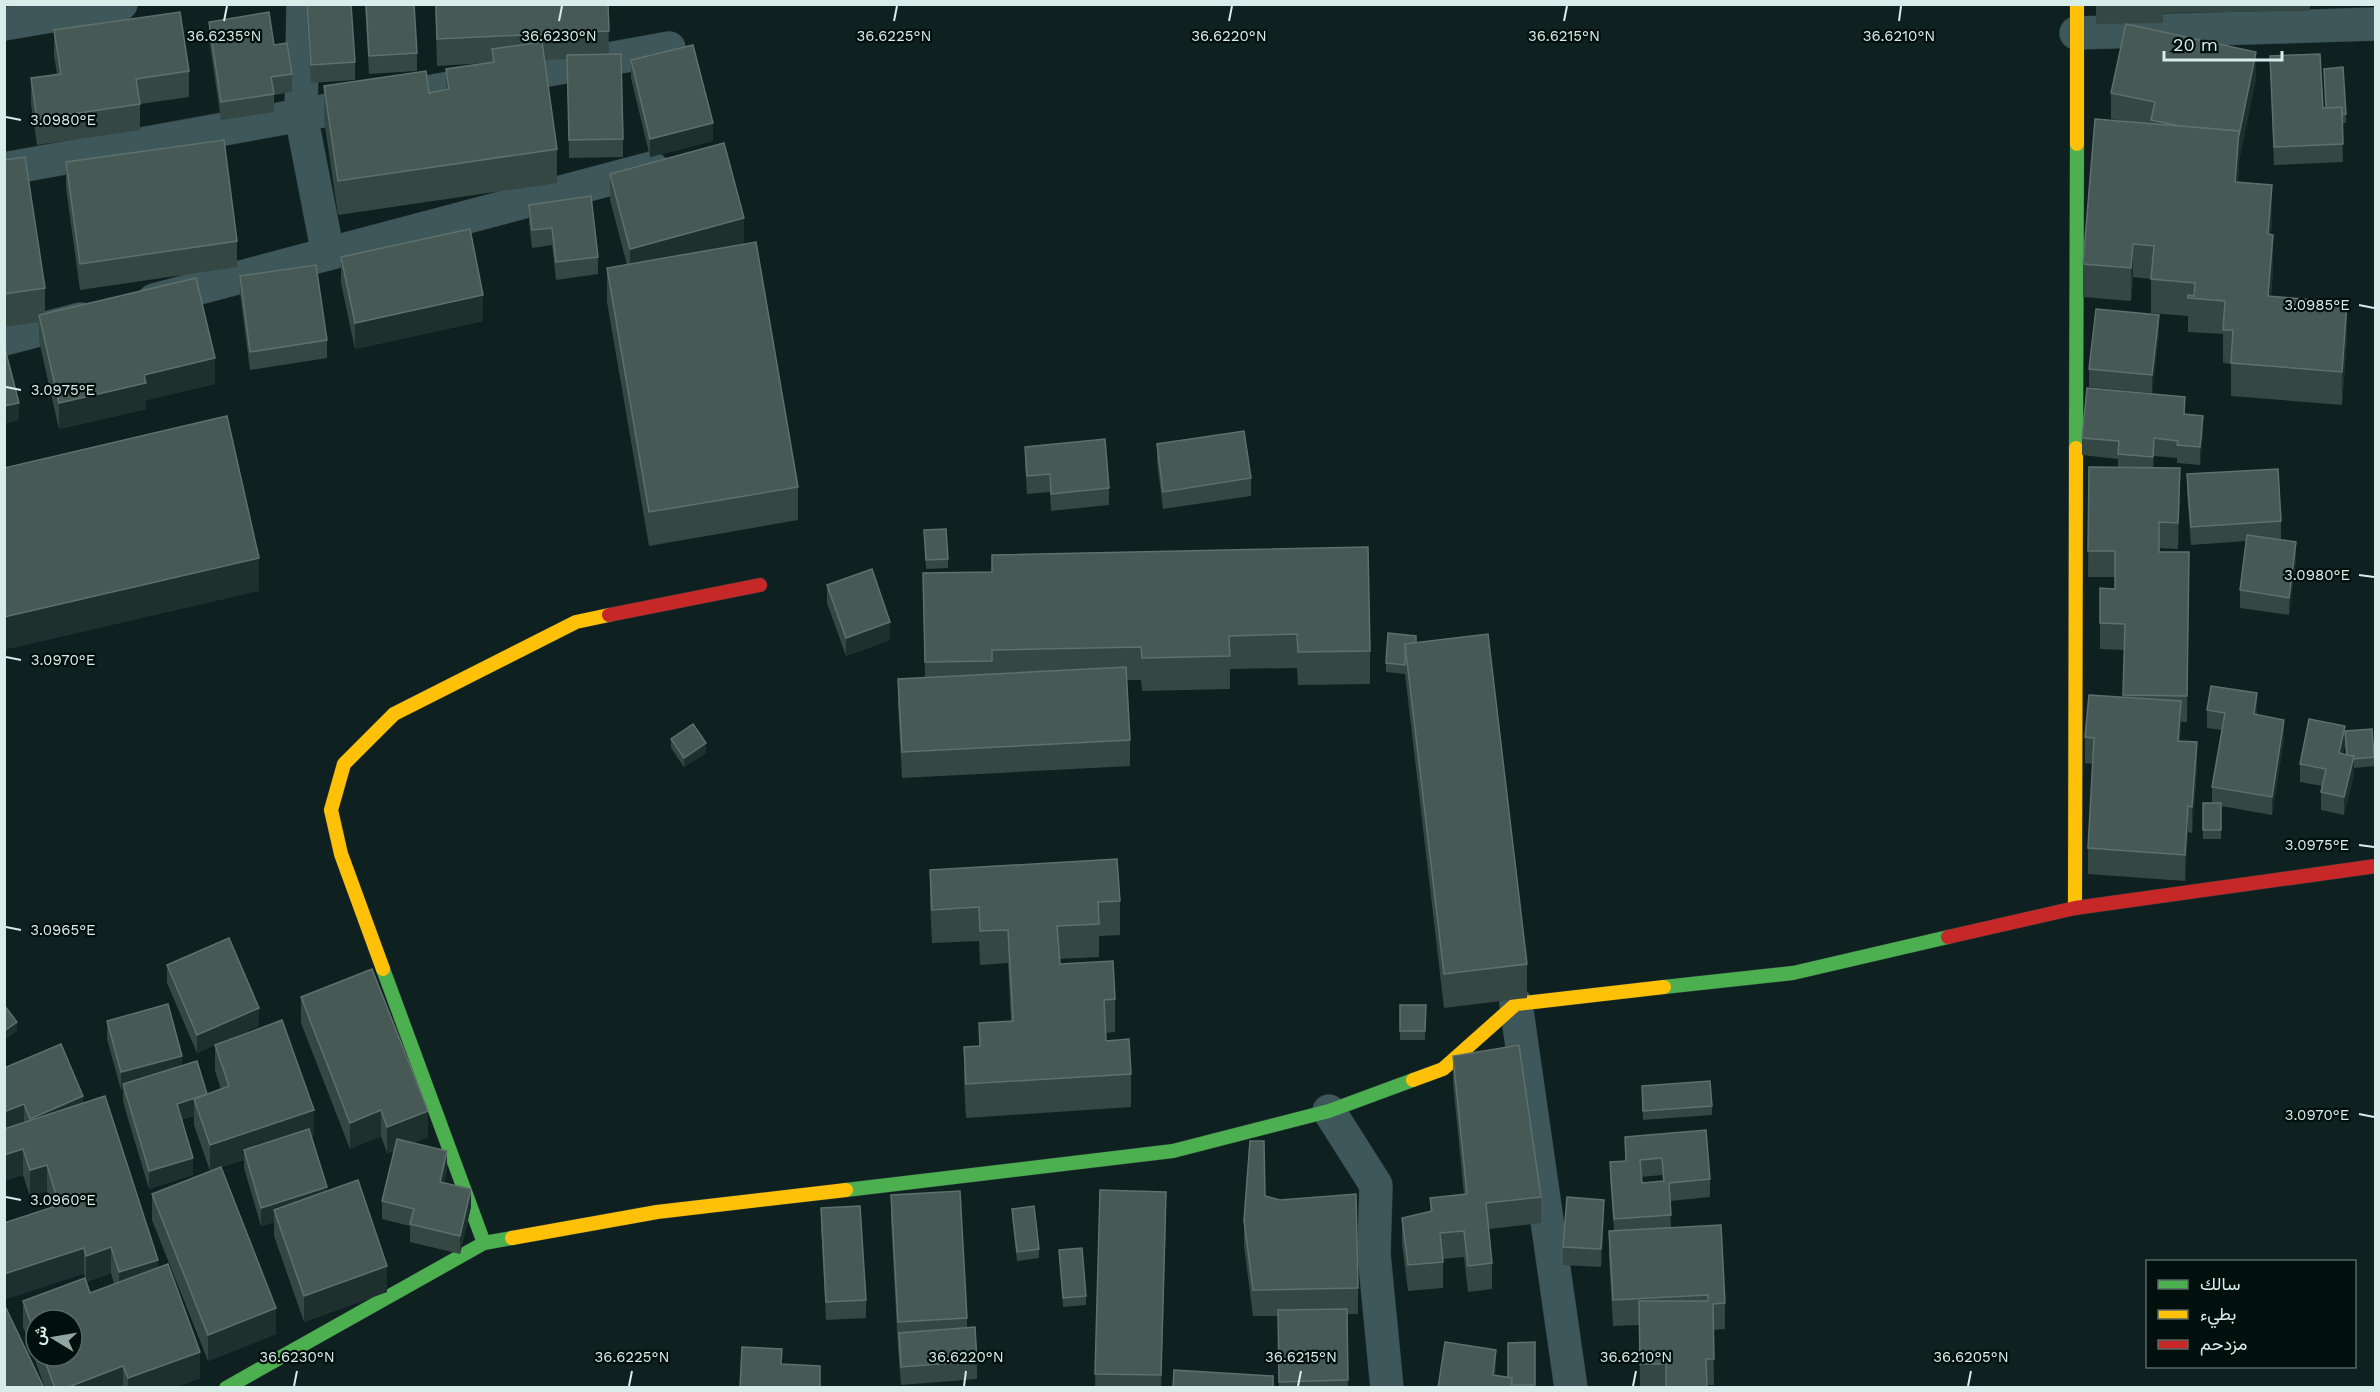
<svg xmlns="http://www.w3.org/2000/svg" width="2380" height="1392" font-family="'Work Sans',Vazirmatn,sans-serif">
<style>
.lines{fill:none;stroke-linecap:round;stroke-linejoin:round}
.street-casing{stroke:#2c3b3a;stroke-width:34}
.fast-casing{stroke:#2c3b3a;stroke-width:15}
.slow-casing{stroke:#2c3b3a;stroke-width:15}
.jam-casing{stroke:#2c3b3a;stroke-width:15}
.street{stroke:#3e575a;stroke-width:33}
.fast{stroke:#4caf50;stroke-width:14}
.slow{stroke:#ffc107;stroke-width:14}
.jam{stroke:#c62828;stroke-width:14}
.wall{fill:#354743;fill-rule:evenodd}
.shaded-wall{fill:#1e302d}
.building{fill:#475955;stroke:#5d706c;stroke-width:1.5;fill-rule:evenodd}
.ticks{fill:none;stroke:#d7edea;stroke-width:2}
.ticks-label{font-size:15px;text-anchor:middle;fill:#d7edea;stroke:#010f0d;stroke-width:4.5;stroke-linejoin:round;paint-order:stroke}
</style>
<rect width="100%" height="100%" fill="#0e201f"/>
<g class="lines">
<defs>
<g id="street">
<path d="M303 4 301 115 328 254"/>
<path d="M4 24 121 4"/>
<path d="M2076 33 2376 24"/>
<path d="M4 169 669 48"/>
<path d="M154 300 652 168"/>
<path d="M4 339 81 319"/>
<path d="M1516 1004 1571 1388"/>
<path d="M1329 1111 1376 1185 1374 1254 1387 1388"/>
</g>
<g id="fast">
<path d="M2076 448 2077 144"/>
<path d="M383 969 484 1243"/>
<path d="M1664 987 1793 973 1948 937"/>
<path d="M846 1190 1173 1151 1329 1111 1413 1080"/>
<path d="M226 1388 484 1243 512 1238"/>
</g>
<g id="slow">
<path d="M2077 144V4"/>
<path d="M2075 908 2076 448"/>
<path d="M383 969 341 854 331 810 344 764 394 714 576 622 609 615"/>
<path d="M1413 1080 1443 1069 1516 1004 1664 987"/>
<path d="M512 1238 657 1212 846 1190"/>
</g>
<g id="jam">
<path d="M609 615 760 585"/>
<path d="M1948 937 2075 908 2376 866"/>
</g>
</defs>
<use href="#street" class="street-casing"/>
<use href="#fast" class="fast-casing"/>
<use href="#slow" class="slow-casing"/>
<use href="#jam" class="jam-casing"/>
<use href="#street" class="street"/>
<use href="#fast" class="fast"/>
<use href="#slow" class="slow"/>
<use href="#jam" class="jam"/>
</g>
<g class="wall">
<path d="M306 4H351L355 62V80L311 83Z"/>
<path d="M365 4H414L417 53V71L369 74Z"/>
<path d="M435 4H608L609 54 623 139V157L569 158 567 59 545 60 557 149V183L338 215 324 120V86L429 93 446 90V69L486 63 437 66Z"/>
<path d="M2096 4H2310V11L2163 13V23L2096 24Z"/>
<path d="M209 22 274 45 292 74V92L274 95V112L221 120 209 39Z"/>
<path d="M54 30 189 71V97L140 104V130L37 145 31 104V78L57 74 54 56Z"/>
<path d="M2270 56 2323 108H2326L2324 69 2346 114V123H2342L2343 162 2274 165Z"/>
<path d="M631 60 713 141 650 157 631 78Z"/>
<path d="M2256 78 2239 161 2238 183 2272 219 2271 234 2273 268 2271 296 2347 336 2342 405 2231 396V364L2223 363V334L2188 332V316L2151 313V279L2133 277 2131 301 2083 297V264L2124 121 2111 119V93Z"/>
<path d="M4 160 45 288V313L215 384 146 400V409L59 429 39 341V322L4 327Z"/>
<path d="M66 162 237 241V267L80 290 66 188Z"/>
<path d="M610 174 744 244 798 487V520L649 546 607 302V268L627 265 610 200Z"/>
<path d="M529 205 598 257V274L556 280 552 245 532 248 529 223Z"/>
<path d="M341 257 483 321 355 349 341 283Z"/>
<path d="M240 276 327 340V358L250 370 240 294Z"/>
<path d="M2159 333 2152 393 2089 387V369Z"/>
<path d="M2185 414 2203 434 2200 465 2177 463V458L2154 456 2153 468 2180 494 2178 549 2159 548V552H2189L2187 722H2181L2180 741 2197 768 2192 833 2188 832 2185 881 2088 874V848L2093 764 2085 763V737L2123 697 2124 650 2100 649V588L2115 589V577H2088L2089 467H2118V459L2082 455V438Z"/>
<path d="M1157 444 1251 478V496L1163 509 1157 462Z"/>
<path d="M1025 447 1109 488V505L1051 511 1050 492 1027 494 1025 465Z"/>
<path d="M2187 474 2281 521V539L2277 540 2296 560 2289 615 2240 608V590L2246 541 2191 545 2187 492Z"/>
<path d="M924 530 948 559V568L926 569Z"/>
<path d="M992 555 1370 651V684L1298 685 1297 668 1230 669V689L1142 691 1141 680H1127L1130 740V766L902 778 898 705V679L925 678 923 573 992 572Z"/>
<path d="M827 585 890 640 846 656 827 603Z"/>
<path d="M1416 643 1527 964V998L1444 1008 1405 674 1386 672V663Z"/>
<path d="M2207 710 2257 711V715L2284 738 2272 815 2221 806V839H2203V803H2212V787L2222 730 2207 728Z"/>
<path d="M2345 731 2374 757V766L2354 768V774L2344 815 2321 810V792L2322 786 2300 782V764ZM2345 745 2346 755 2343 754Z"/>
<path d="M671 739 706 753 684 767 671 748Z"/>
<path d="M930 870 1120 901V935L1099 936V957L1059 959 1060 964 1115 999V1032L1106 1033V1041L1131 1074V1107L966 1118 964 1081V1047L979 1046V1023L1011 1021 1008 963 980 965 979 941 932 943 930 904Z"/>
<path d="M167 965 259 1026 224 1041 314 1136 311 1137 327 1191 387 1292 304 1322 274 1236V1222L261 1226 244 1168V1160L221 1167 276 1334 208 1361 152 1220V1194L210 1171 194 1125V1116L181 1120 193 1175 149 1189 123 1102V1090H121L107 1039V1021L182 1066 207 1094 221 1089 215 1071V1045L197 1053 167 983Z"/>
<path d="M301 997 428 1137 413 1143 447 1169 444 1183 471 1207 460 1254 410 1242V1226L382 1219V1201L394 1151 387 1153 381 1136 350 1149 301 1023Z"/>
<path d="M1400 1005H1426L1425 1040H1400Z"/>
<path d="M1453 1056 1541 1197V1223L1489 1229 1492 1263V1289L1468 1292 1464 1257 1443 1259V1288L1408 1291 1402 1244V1218L1430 1211V1198L1464 1195 1453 1082Z"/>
<path d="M4 1068 83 1104 158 1268 200 1378 174 1388H45L23 1327V1301L90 1293 114 1284 111 1273 86 1282 84 1274 52 1207 47 1191 30 1196 23 1175 4 1181ZM36 1320 72 1356H36Z"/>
<path d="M1642 1095 1712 1106V1115L1643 1120Z"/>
<path d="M1625 1137 1710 1179V1197L1670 1201 1671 1227 1725 1303V1329L1713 1330 1714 1385H1707V1388H1640L1639 1325 1613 1326 1609 1257V1231H1614L1610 1180V1162L1625 1161ZM1662 1175 1663 1181 1642 1183 1641 1177Z"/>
<path d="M1100 1190 1166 1218 1161 1388H1095Z"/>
<path d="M891 1195 967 1318V1328L977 1361V1379L901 1385 898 1348 891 1221Z"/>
<path d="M1265 1196 1358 1288V1314H1347L1348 1388H1279L1278 1316H1253L1244 1246V1220Z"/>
<path d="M821 1208 866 1300V1318L826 1320 821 1226Z"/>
<path d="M1012 1209 1039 1249V1258L1017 1261 1012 1218Z"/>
<path d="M1604 1218 1601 1267 1563 1265V1247Z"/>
<path d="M1059 1250 1086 1296V1305L1063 1307Z"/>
<path d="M1535 1342V1388H1438L1496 1368 1495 1375 1508 1377Z"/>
</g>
<g class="shaded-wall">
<path d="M2256 52V78L2239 161 2235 216V182L2239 131Z"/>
<path d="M713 123V141L650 157V139Z"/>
<path d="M2272 185V219L2268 267V234Z"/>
<path d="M744 218V244L630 275V249Z"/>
<path d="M2273 235V268L2268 330V296Z"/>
<path d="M2133 244V277L2131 301V268Z"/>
<path d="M483 295V321L355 349V323Z"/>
<path d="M2347 303V336L2342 405V372Z"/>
<path d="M2159 315V333L2152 393V375Z"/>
<path d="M215 358V384L146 400V409L59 429V403L144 375Z"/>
<path d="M19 403V420L4 424V406Z"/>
<path d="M2203 416V434L2200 465V447Z"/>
<path d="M2154 438V456L2153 475V457Z"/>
<path d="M2180 468V494L2178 549V523Z"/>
<path d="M2296 542V560L2289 615V598Z"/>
<path d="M259 558V591L4 650V617Z"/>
<path d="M890 622V640L846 656V638Z"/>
<path d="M2257 693V711L2254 732V714Z"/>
<path d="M2181 701V727L2178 767V741Z"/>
<path d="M2284 720V738L2272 815V797Z"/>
<path d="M2345 726V744L2339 771V753Z"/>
<path d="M2197 742V768L2192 833V807Z"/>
<path d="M706 743V753L684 767V758Z"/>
<path d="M2354 756V774L2344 815V797Z"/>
<path d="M2188 806V832L2185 881V855Z"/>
<path d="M259 1008V1026L197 1053V1035Z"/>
<path d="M17 1022V1031L4 1040V1031Z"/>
<path d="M182 1056V1073L123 1084V1090H121V1072Z"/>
<path d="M207 1094 194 1099V1116L177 1121V1104Z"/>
<path d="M83 1096V1114L30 1137V1119Z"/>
<path d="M24 1104V1122L4 1130V1112Z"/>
<path d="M314 1110V1136L246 1159 244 1150V1160L210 1171V1145Z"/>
<path d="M381 1110V1136L350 1149V1123Z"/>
<path d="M428 1111V1137L387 1153V1127Z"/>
<path d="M23 1149V1175L4 1181V1155Z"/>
<path d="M447 1151V1169L440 1200V1182Z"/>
<path d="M193 1158V1175L149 1189V1171Z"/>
<path d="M47 1165V1191L30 1196V1170Z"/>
<path d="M327 1187V1205L274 1210V1222L261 1226V1208Z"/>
<path d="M471 1189V1207L460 1254V1236Z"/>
<path d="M1166 1192V1218L1161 1388V1375Z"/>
<path d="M1604 1200V1218L1601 1267V1249Z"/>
<path d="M111 1247V1273L86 1282V1256Z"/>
<path d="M84 1248V1274L4 1300V1274Z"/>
<path d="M158 1260V1286L119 1298V1272Z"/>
<path d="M387 1266V1292L304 1322V1296Z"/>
<path d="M276 1308V1334L208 1361V1335Z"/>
<path d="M1496 1350V1368L1493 1388V1375Z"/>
<path d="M200 1352V1378L174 1388H128V1378Z"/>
<path d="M123 1366V1388H66Z"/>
</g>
<g class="building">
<path d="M307 4H351L355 62 311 65Z"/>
<path d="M366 4H414L417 53 369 56Z"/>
<path d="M436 4H608L609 31 437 39Z"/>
<path d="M180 12 189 71 136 79 140 104 37 119 31 78 61 74 54 30Z"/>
<path d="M269 12 274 45 287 43 292 74 271 77 274 94 221 102 209 22Z"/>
<path d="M2126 24 2256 52 2239 135V131L2180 126 2151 120 2155 102 2111 93Z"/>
<path d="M542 42 557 149 338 181 324 86 426 71 429 93 449 89 446 69 494 62 492 49Z"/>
<path d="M693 45 713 123 650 139 631 60Z"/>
<path d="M621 54 623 139 569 140 567 55Z"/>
<path d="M2320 54 2323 108 2342 107 2343 144 2274 147 2270 56Z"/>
<path d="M2343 67 2346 114H2342V107L2326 108 2324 69Z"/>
<path d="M2095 119 2239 131 2235 182 2272 185 2268 234 2273 235 2268 296 2347 303 2342 372 2231 363 2233 330H2223L2225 301 2188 298V295L2194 296 2195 283 2151 279 2154 246 2133 244 2131 268 2083 264Z"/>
<path d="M224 140 237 241 80 264 66 162Z"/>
<path d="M724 143 744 218 630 249 610 174Z"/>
<path d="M25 157 45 288 4 294V160Z"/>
<path d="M591 196 598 257 556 262 552 228 532 230 529 205Z"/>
<path d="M470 229 483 295 355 323 341 257Z"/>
<path d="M756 242 798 487 649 512 607 268Z"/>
<path d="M316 265 327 340 250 352 240 276Z"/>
<path d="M196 278 215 358 144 375 146 383 59 403 39 315Z"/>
<path d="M2096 309 2159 315 2152 375 2089 369Z"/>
<path d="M4 345 19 403 4 406Z"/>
<path d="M2087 388 2185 397 2184 414 2203 416 2200 447 2177 445 2178 441 2154 438 2153 457 2118 454 2119 441 2082 438Z"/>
<path d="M227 416 259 558 4 617V468Z"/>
<path d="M1244 431 1251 478 1163 492 1157 444Z"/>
<path d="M1105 439 1109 488 1051 494 1050 474 1027 476 1025 447Z"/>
<path d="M2089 467 2180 468 2178 523 2159 522V552H2189L2187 696 2123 695 2125 624 2100 623V588L2115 589V551H2088Z"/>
<path d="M2278 469 2281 521 2191 527 2187 474Z"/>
<path d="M946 529 948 559 926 560 924 530Z"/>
<path d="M2247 535 2296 542 2289 598 2240 590Z"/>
<path d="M1368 547 1370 651 1298 652 1297 634 1229 636 1230 656 1142 658 1141 647 992 650V661L925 662 923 573 992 572V555Z"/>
<path d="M872 569 890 622 846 638 827 585Z"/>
<path d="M1388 633 1416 636V643L1405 644V665L1386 663Z"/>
<path d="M1488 634 1527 964 1444 974 1405 644Z"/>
<path d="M1126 667 1130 740 902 752 898 679Z"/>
<path d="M2211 686 2257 693 2254 714 2284 720 2272 797 2212 787 2225 713 2207 710Z"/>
<path d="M2089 695 2181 701 2178 741 2197 742 2192 807 2188 806 2185 855 2088 848 2094 738 2085 737Z"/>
<path d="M2309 719 2345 726 2339 753 2354 756 2344 797 2321 792 2326 769 2300 764Z"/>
<path d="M693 724 706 743 684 758 671 739Z"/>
<path d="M2372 729 2374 757 2354 759V756L2347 755 2345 731Z"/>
<rect x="2203" y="803" width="18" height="27"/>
<path d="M1117 859 1120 901 1098 902 1099 924 1057 926 1060 964 1113 961 1115 999 1104 1000 1106 1041 1129 1039 1131 1074 966 1084 964 1047 980 1046 979 1023 1013 1021 1008 930 980 931 979 907 932 910 930 870Z"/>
<path d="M229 938 259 1008 197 1035 167 965Z"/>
<path d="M372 969 428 1111 387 1127 381 1110 350 1123 301 997Z"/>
<path d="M168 1004 182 1056 121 1072 107 1021Z"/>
<path d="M4 1005 17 1022 4 1031Z"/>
<path d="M1400 1005H1426L1425 1031H1400Z"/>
<path d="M282 1020 314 1110 210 1145 194 1099 229 1086 215 1045Z"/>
<path d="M61 1044 83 1096 30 1119 24 1104 4 1112V1068Z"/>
<path d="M1519 1045 1541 1197 1486 1203 1492 1263 1468 1266 1464 1231 1440 1233 1443 1262 1408 1265 1402 1218 1432 1211 1430 1198 1467 1194 1453 1056Z"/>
<path d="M197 1061 207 1094 177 1104 193 1158 149 1171 123 1084Z"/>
<path d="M1710 1081 1712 1106 1643 1111 1642 1086Z"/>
<path d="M105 1096 158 1260 119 1272 111 1247 86 1256 84 1248 4 1274V1223L59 1205 47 1165 30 1170 23 1149 4 1155V1129Z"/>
<path d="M309 1129 327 1187 261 1208 244 1150Z"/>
<path d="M1706 1130 1710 1179 1669 1183 1671 1215 1614 1219 1610 1162 1626 1161 1625 1137ZM1662 1158 1664 1181 1642 1183 1640 1160Z"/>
<path d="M397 1139 447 1151 440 1182 471 1189 460 1236 410 1224 414 1209 382 1201Z"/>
<path d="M1250 1141H1264L1265 1196 1280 1200 1356 1194 1358 1288 1253 1290 1244 1220Z"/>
<path d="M221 1167 276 1308 208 1335 152 1194Z"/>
<path d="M358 1180 387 1266 304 1296 274 1210Z"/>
<path d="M1100 1190 1166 1192 1161 1375 1095 1374Z"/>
<path d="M960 1191 967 1318 898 1322 891 1195Z"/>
<path d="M1567 1197 1604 1200 1601 1249 1563 1247Z"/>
<path d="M860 1206 866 1300 826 1302 821 1208Z"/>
<path d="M1034 1206 1039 1249 1017 1252 1012 1209Z"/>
<path d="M1721 1225 1725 1303 1713 1304 1714 1359H1706L1707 1388H1666V1364H1640L1639 1301H1708V1295L1613 1300 1609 1231Z"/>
<path d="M1082 1248 1086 1296 1063 1298 1059 1250Z"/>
<path d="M168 1264 200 1352 128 1378 123 1366 66 1388H55L43 1356H72V1320H36V1337L23 1301 85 1278 90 1293Z"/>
<path d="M4 1304 44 1388H4Z"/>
<path d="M1347 1309 1348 1380 1279 1382 1278 1310Z"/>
<path d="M975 1327 977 1361 901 1367 899 1333Z"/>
<path d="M1445 1342 1496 1350 1493 1375 1512 1378 1511 1388H1438Z"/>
<path d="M1535 1342V1385H1512V1378L1508 1377V1343Z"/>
<path d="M742 1347 782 1349 781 1364 820 1366V1388H740Z"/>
<path d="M1174 1370 1273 1376V1388H1173Z"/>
</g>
<path class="ticks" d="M224 21 227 6M559 21 562 6M894 21 897 6M1229 21 1232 6M1564 21 1567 6M1899 21 1901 6M6 117 21 120M2359 305 2374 308M6 387 21 390M2359 575 2374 577M6 657 21 660M2359 845 2374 847M6 927 21 930M2359 1114 2374 1117M6 1197 21 1200M294 1386 297 1371M629 1386 632 1371M964 1386 966 1371M1298 1386 1301 1371M1633 1386 1636 1371M1968 1386 1971 1371"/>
<g class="ticks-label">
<text x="224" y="41">36.6235°N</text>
<text x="559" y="41">36.6230°N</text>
<text x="894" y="41">36.6225°N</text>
<text x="1229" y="41">36.6220°N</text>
<text x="1564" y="41">36.6215°N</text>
<text x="1899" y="41">36.6210°N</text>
<text x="63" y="125">3.0980°E</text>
<text x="2317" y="310">3.0985°E</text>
<text x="63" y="395">3.0975°E</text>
<text x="2317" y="580">3.0980°E</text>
<text x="63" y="665">3.0970°E</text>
<text x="2317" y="850">3.0975°E</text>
<text x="63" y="935">3.0965°E</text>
<text x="2317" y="1120">3.0970°E</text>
<text x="63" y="1205">3.0960°E</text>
<text x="297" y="1362">36.6230°N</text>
<text x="632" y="1362">36.6225°N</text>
<text x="966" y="1362">36.6220°N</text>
<text x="1301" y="1362">36.6215°N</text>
<text x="1636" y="1362">36.6210°N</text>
<text x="1971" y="1362">36.6205°N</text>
</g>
<rect width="2380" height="1392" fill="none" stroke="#d7edea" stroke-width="12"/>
<rect x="2146" y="1260" width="210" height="108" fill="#010f0d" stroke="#576865" stroke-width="1.5"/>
<rect x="2158" y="1280" width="30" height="9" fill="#4caf50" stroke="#576865" stroke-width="1.5"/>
<text x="2200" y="1290" font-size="18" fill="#d7edea">سالك</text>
<rect x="2158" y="1310" width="30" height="9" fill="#ffc107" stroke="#576865" stroke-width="1.5"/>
<text x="2200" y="1320" font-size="18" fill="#d7edea">بطيء</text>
<rect x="2158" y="1340" width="30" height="9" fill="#c62828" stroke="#576865" stroke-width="1.5"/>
<text x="2200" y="1350" font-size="18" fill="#d7edea">مزدحم</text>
<g transform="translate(54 1338) rotate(281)"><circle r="28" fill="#010f0d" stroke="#576865" stroke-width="1.5"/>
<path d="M0-4.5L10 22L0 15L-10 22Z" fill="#91a5a3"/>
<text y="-9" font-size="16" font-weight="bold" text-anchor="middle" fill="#d7edea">ش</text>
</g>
<path d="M2164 51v9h118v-9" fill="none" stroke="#d7edea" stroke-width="3"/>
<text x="2173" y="51" font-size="18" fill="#d7edea" stroke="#010f0d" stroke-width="4.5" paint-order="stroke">20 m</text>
</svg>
